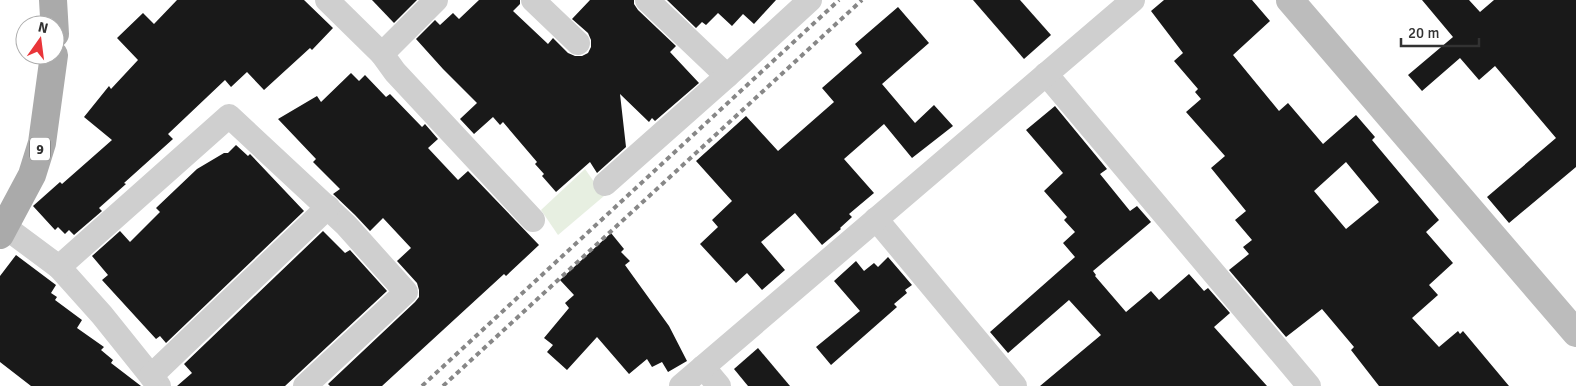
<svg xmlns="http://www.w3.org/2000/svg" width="1576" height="386" font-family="Signika,sans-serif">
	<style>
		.green { fill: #e7efe1 }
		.building { fill: #191919; fill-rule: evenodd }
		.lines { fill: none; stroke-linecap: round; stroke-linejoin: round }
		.street { stroke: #cfcfcf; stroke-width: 24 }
		.secondary { stroke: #bcbcbc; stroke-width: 28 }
		.primary { stroke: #aaa; stroke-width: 28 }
		.rail { stroke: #878787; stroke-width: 4; stroke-dasharray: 5 4; stroke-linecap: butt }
		.labels { text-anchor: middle; stroke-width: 5; stroke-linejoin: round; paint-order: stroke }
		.shield { fill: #fff; stroke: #707070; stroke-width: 1 }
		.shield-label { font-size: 14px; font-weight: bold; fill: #323232 }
	</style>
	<rect width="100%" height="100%" fill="#fff"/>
	<!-- green -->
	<path class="green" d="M585 169 604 196 558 235 541 210Z"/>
	<!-- building -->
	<g class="building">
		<path d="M177 0H304L333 28 312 50 310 48 264 90 247 72 231 87 225 80 168 134 173 139 124 183 126 184 99 208 102 211 74 235 69 230 65 234 58 227 55 230 33 206 60 182 62 184 112 140 84 117 109 86 111 89 138 60 117 38 143 13 154 24Z"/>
		<path d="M372 0H417L394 23Z"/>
		<path d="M479 0H520V4L513 11 548 44 553 38 568 53 575 56H582L588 53 591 47V40L588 33 572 19 590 0H634V4L638 10 676 46 670 52 699 83 655 121 652 118 649 122 620 94 626 147 597 173 590 162 556 192 542 176 544 174 535 164 537 162 503 122 500 125 493 117 474 134 460 119 477 103 443 69 416 39 435 20 440 25 453 13 459 19Z"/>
		<path d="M667 0H776L754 24 743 14 732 26 718 13 706 25 702 22 696 28Z"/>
		<path d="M973 0H1020L1051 35 1024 59Z"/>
		<path d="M1164 0H1252L1270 21 1233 55 1279 111 1288 103 1323 144 1356 115 1375 137 1372 140 1439 220 1426 232 1453 263 1429 285 1438 295 1412 318 1439 347 1458 331 1460 334 1463 331 1509 386H1379L1351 350 1354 347 1322 309 1286 337 1229 270 1249 254 1243 247 1252 240 1235 220 1246 211 1211 168 1225 156 1186 112 1201 99 1195 92 1198 89 1174 61 1183 53 1151 11ZM1346 162 1379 202 1346 229 1314 191Z"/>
		<path d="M1422 0H1469L1480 12 1494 0H1576V167L1509 223 1487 197 1556 138 1495 66 1479 80 1460 58 1422 91 1408 75 1453 37Z"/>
		<path d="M898 7 929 43 882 84 915 123 934 105 953 126 912 158 884 124 844 159 874 193 849 214 852 217 840 228 841 229 822 245 795 213 761 242 785 270 762 290 747 273 736 283 700 244 718 227 712 220 732 201 696 161 746 116 778 151 834 102 822 88 862 53 855 44Z"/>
		<path d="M351 73 359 81 365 75 386 97 390 94 422 127 425 124 438 139 428 148 458 180 468 171 539 245 506 276 504 274 382 386H330L328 384 415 302 419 297V290L417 283 397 261 411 248 383 218 370 231 355 215 333 194 340 189 313 162 316 159 278 119 317 96 321 102Z"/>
		<path d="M1055 106 1107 169 1100 174 1130 211 1137 206 1151 222 1093 271 1096 275 1095 276 1126 312 1151 291 1159 300 1189 274 1204 291 1208 288 1230 313 1214 327 1267 386H1040L1101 335 1069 300 1008 353 990 332 1075 257 1063 243 1075 232 1064 220 1067 217 1044 191 1063 173 1026 130Z"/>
		<path d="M236 145 248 156 250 154 304 211 166 343 160 336 156 339 102 280 108 275 92 256 120 231 130 242 160 212 156 208 197 169 224 153H228Z"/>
		<path d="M323 231 345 253 350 250 387 291 285 386H177L192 373 184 364Z"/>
		<path d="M611 233 624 249 621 252 630 261 625 265 669 326 687 361 668 372 662 362 652 367 647 359 629 374 597 337 567 370 547 352 553 345 544 338 569 308 565 303 574 295 560 280Z"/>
		<path d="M16 255 56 285 51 293 57 297 55 300 82 320 77 328 104 347 101 350 113 360 111 363 141 386H31L0 362V276Z"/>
		<path d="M888 257 912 285 905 290 907 293 894 304 897 307 831 365 816 347 860 311 834 281 856 261 864 271 874 263 878 267Z"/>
		<path d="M758 348 790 386H748L734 369Z"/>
	</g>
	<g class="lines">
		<!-- street -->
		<g class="street">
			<path d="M327 0 382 54"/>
			<path d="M436 0 382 54 395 72 533 220"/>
			<path d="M533 0 578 43"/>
			<path d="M647 0 727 76"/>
			<path d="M1046 74 1309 386"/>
			<path d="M605 184 727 76 810 0"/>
			<path d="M876 219 1015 386"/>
			<path d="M5 227 59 267 102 315 159 386"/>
			<path d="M59 267 229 116 346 225 406 292 305 386"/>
			<path d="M703 367 719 386"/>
			<path d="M151 376 328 207"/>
			<path d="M681 386 1133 0"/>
		</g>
		<!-- secondary -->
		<path class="secondary" d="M1290 0 1576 333"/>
		<!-- primary -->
		<g class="primary">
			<path d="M53 0 55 34"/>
			<path d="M0 235 32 175 42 143 54 55"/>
		</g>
		<!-- rail -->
		<g class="rail">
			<path d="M422 386 839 0"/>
			<path d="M443 386 862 0"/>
		</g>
	</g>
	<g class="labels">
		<!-- shield labels -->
		<rect class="shield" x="30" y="137.5" width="20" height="23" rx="4"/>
		<g class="shield-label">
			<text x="40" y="154">9</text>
		</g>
	</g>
	<!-- north arrow -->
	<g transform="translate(40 40) rotate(14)"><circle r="24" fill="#ffffff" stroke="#adadad"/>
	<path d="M0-4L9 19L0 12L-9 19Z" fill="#e93539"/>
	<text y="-8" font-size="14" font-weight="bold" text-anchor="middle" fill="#323232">N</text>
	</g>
	<!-- scale -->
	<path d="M1401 38v8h78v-8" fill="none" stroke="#323232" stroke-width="2.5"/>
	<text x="1408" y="38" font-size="15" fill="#323232" stroke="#ffffff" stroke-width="4" paint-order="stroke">20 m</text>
</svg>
